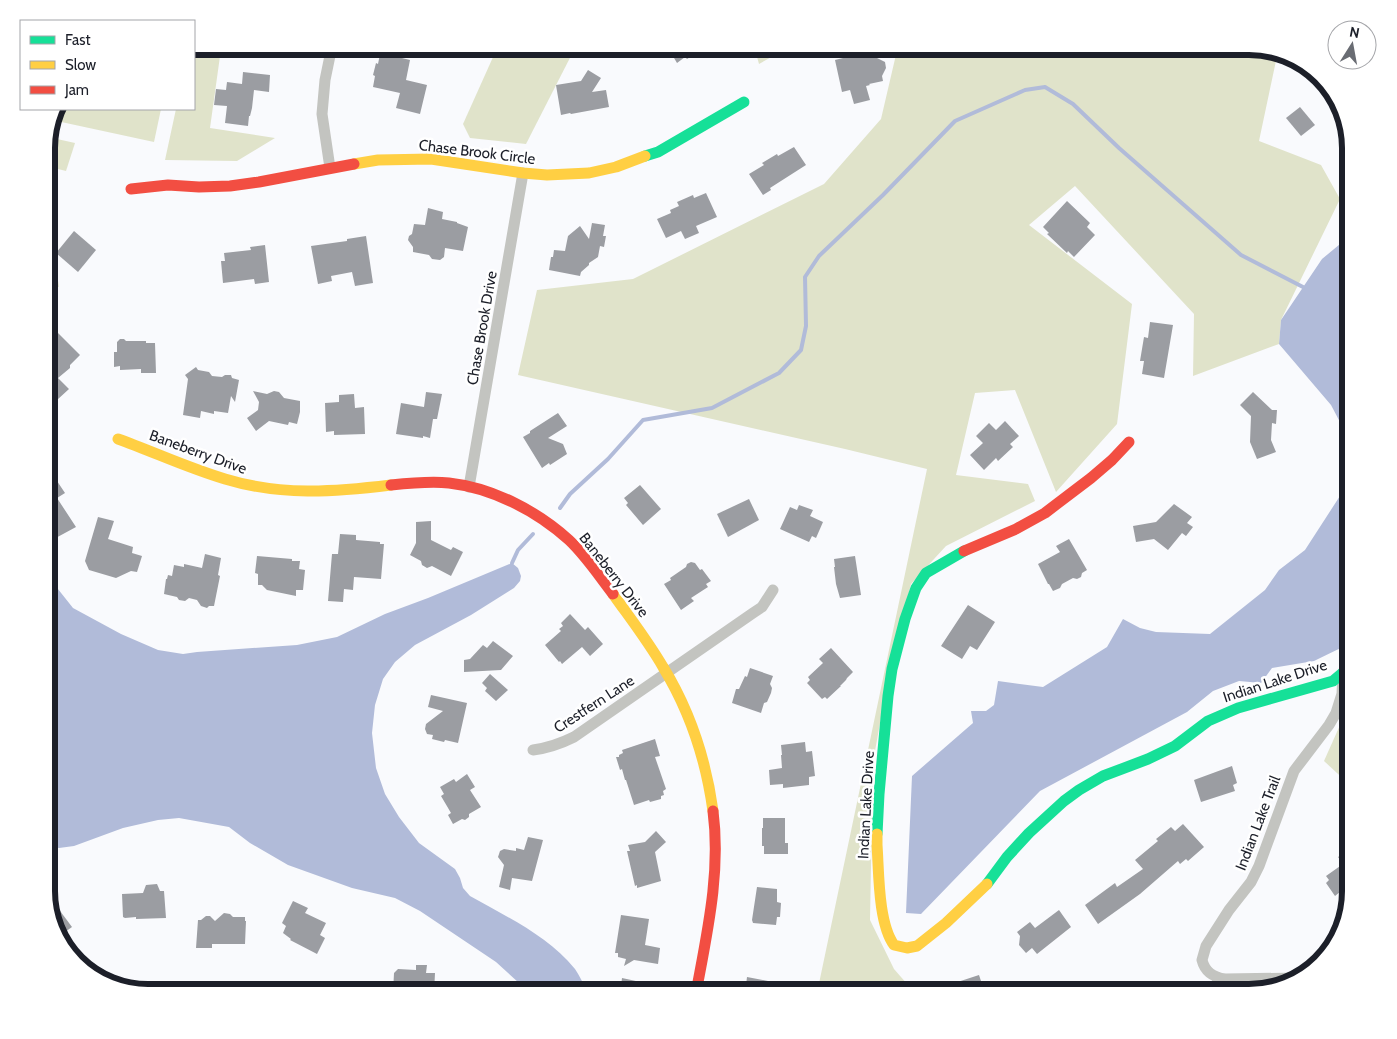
<svg xmlns="http://www.w3.org/2000/svg" width="1397" height="1039" font-family="Cabin,sans-serif">
	<style>
		.forest { fill: #e0e3ca }
		.water { fill: #b1bbd9 }
		.lines { fill: none; stroke-linecap: round; stroke-linejoin: round }
		.stream { stroke: #b1bbd9; stroke-width: 4 }
		.building { fill: #9b9da2 }
		.street { stroke: #c3c4c0; stroke-width: 11 }
		.fast { stroke: #16e098; stroke-width: 11 }
		.slow { stroke: #ffcf43; stroke-width: 11 }
		.jam { stroke: #f24e42; stroke-width: 11 }
		.labels { text-anchor: middle; stroke-width: 5; stroke-linejoin: round; paint-order: stroke }
		.street-label { font-size: 15px; fill: #1c1f29; stroke: #fff }
		.rim { fill: none; stroke: #1c1f29; stroke-width: 6 }
	</style>
	<rect width="100%" height="100%" fill="#f9fafd"/>
	<!-- forest -->
	<g class="forest">
		<path d="M194 46H230L221 49 210 128 275 138 237 161 165 160 176 109H194Z"/>
		<path d="M498 46H576L526 144 470 138 463 124Z"/>
		<path d="M754 46H791L759 64Z"/>
		<path d="M898 46H1249L1277 56 1259 141 1321 165 1340 199 1281 320 1279 344 1193 376 1194 314 1075 186 1029 225 1132 304 1117 424 1056 492 1015 390 975 393 956 475 1028 484 1035 501 946 546 911 584 888 679 873 762 870 920 894 969 915 993H817L927 469 845 449 518 375 537 290 633 279 824 184 881 119Z"/>
		<path d="M55 109H161L154 142 52 120Z"/>
		<path d="M48 137 75 143 66 171 46 166V141Z"/>
		<path d="M46 255 55 262 59 287 46 284Z"/>
		<path d="M1345 714 1351 718V786L1324 761Z"/>
	</g>
	<!-- water -->
	<g class="water">
		<path d="M1351 235V443L1331 405 1279 344 1281 320 1322 259Z"/>
		<path d="M1351 477V643L1314 661 1272 668 1261 683 1239 681 1213 691 1187 712 1040 791 921 914 906 913 912 776 973 723 971 711H986L994 705 998 681 1043 687 1107 647 1123 619 1140 628 1156 632 1210 634 1265 590 1279 570 1305 550 1349 482Z"/>
		<path d="M512 563 518 568 521 576 520 581 514 588 471 615 415 645 395 662 383 679 375 705 372 733 376 768 385 794 399 817 419 843 455 869 460 878 463 888 470 896C507 917 547 935 575 969 579 975 583 983 586 989V993H530L496 962 420 911 395 898 352 888 288 865 250 843 229 827 179 818 158 820 123 828 74 846 59 848 46 845V574L73 608 121 634 158 650 183 654 197 652 297 645 337 637 385 614 428 598Z"/>
	</g>
	<g class="lines">
		<!-- stream -->
		<g class="stream">
			<path d="M560 508 570 494 608 459 643 420 712 408 779 373 801 350 806 326 805 277 819 256 883 195 955 121 1025 90 1045 87 1073 104 1119 148 1241 255 1303 287"/>
			<path d="M512 563 518 550 533 534"/>
		</g>
	</g>
	<!-- building -->
	<g class="building">
		<path d="M388 46H405L402 58 410 60 406 80 427 85 420 114 396 108 400 93 373 87 375 76 373 75 376 63 378 64 380 54 386 56Z"/>
		<path d="M667 46H708L687 59 685 57 677 63Z"/>
		<path d="M840 46H886L877 58 885 62 886 68 882 76 883 81 869 84 870 85 866 86 870 100 854 104 850 90 842 92 835 60 843 58Z"/>
		<path d="M588 70 601 78 592 92 606 90 609 107 571 114 570 113 561 115 556 85 581 81Z"/>
		<path d="M243 72 270 75 269 92 254 90 252 108 250 116H249L248 126 225 123 227 106 214 105 216 89 226 90 227 82 242 84Z"/>
		<path d="M1300 107 1315 125 1301 136 1286 118Z"/>
		<path d="M794 147 806 165 770 188 771 190 763 195 749 174 764 165 762 163 777 154 778 156Z"/>
		<path d="M706 193 717 217 696 226 699 233 685 239 681 231 666 238 657 219 671 213 670 210 679 206 677 202 693 195 694 198Z"/>
		<path d="M1067 201 1090 223 1087 227 1095 235 1074 257 1068 251 1067 253 1047 234 1049 233 1043 227Z"/>
		<path d="M428 208 443 212 442 219 457 222V223L468 227 463 251 445 248 444 257 440 260 432 259 429 255 413 252V247L408 240 409 236 412 234 414 224 425 225Z"/>
		<path d="M592 223 605 225 603 236H606L604 247 600 246 598 257 589 263V265L581 272 580 276 549 270 551 257H553L554 250 565 251 568 236 580 226 589 239Z"/>
		<path d="M74 231 96 250 78 272 56 253Z"/>
		<path d="M366 236 373 283 355 286 352 272 331 276 332 281 318 284 311 246 347 241V239Z"/>
		<path d="M265 245 269 282 255 284 254 279 223 283 221 261H225L224 253 251 250 250 247Z"/>
		<path d="M1150 322 1173 325 1164 378 1142 374 1144 361H1140L1144 337 1148 338Z"/>
		<path d="M58 333 80 355 70 365V368L58 378 69 389 57 400 46 389V343Z"/>
		<path d="M120 339H124L126 341H146V343H155L156 373H141V369L120 370V366L114 367V352H117V342Z"/>
		<path d="M196 367 198 370 209 372 212 376 222 377 225 375H231L232 378 239 380 235 402 231 396 228 413 214 411V414L201 411 200 418 183 415 188 379 185 375Z"/>
		<path d="M253 391 267 394 274 391 279 392 284 398 300 401V412L297 424 289 422 288 425 269 421 256 431 247 418 258 410 259 402Z"/>
		<path d="M426 392 442 394 437 419H433L430 438 423 436V438L396 434 401 403 424 407Z"/>
		<path d="M1253 392 1272 410H1277L1276 424 1272 423 1271 440 1276 452 1257 459 1250 442 1251 416 1240 405Z"/>
		<path d="M354 394 355 408 364 407 365 434 334 435V431L326 432 325 403 339 402V395Z"/>
		<path d="M558 413 567 426 548 438 563 444 567 454 550 465 549 463 542 468 523 437 530 433V431Z"/>
		<path d="M1005 421 1019 436 1010 444 1013 447 998 461 996 458 984 470 970 455 983 443 976 436 989 423 996 430Z"/>
		<path d="M55 478 65 493 57 498 76 527 52 540 46 532V481L47 483Z"/>
		<path d="M640 485 661 509 643 525 626 505 628 503 624 498Z"/>
		<path d="M749 499 759 520 728 537 717 514Z"/>
		<path d="M1174 504 1192 517 1187 523 1193 527 1186 536 1182 533 1168 550 1154 539 1136 542 1133 526 1156 522Z"/>
		<path d="M799 505 813 510 810 516 823 522 816 538 812 536 809 542 780 529 790 507 797 510Z"/>
		<path d="M98 517 114 521 108 539 133 547 132 553 142 556 137 572 131 571 116 578 89 570 85 561Z"/>
		<path d="M431 521V540L451 550 453 547 463 552 451 576 432 566 427 568 422 565 421 561 410 555 416 543V522Z"/>
		<path d="M340 534 356 535V540L380 542V544H384L381 579 354 577 353 590 344 589 343 602 328 601 332 554H338Z"/>
		<path d="M1069 539 1087 570 1082 573 1081 577 1077 579 1073 578 1062 584 1060 588 1053 591 1049 584H1048L1038 564 1060 552 1056 546Z"/>
		<path d="M205 554 221 558 218 575 220 576 214 606H209L207 608 201 606 197 600 189 598 185 601 179 600 177 597 164 594 166 579H167L168 575 172 576 174 565 184 567V564L202 568Z"/>
		<path d="M257 556 292 559V561H300L299 569 305 570 303 590H296V596L267 590 262 585H258V574L255 573Z"/>
		<path d="M855 556 861 595 840 598 836 584 834 567H835L834 559Z"/>
		<path d="M691 562 695 563 700 570 702 569 711 581 706 584 708 587 691 598 694 601 681 610 664 584 671 580 670 578 686 567 687 564Z"/>
		<path d="M968 605 995 622 977 650 970 646 962 659 941 646Z"/>
		<path d="M570 614 585 630 588 627 603 644 590 656 582 647 562 664 560 661 559 662 545 645 561 631 559 629 563 626 561 623Z"/>
		<path d="M493 641 513 656 501 670 464 672V660L470 659 483 645 487 648Z"/>
		<path d="M831 648 853 672 847 678 846 680 840 686H841L827 699 825 697 822 699 807 683 810 680 808 677 823 663 819 659Z"/>
		<path d="M750 668 773 676 770 684 772 688 771 693 767 702 764 703 761 713 732 703 736 689H739L745 676 747 677Z"/>
		<path d="M490 674 508 690 496 701 485 691 487 688 482 683Z"/>
		<path d="M431 695 467 703 458 743 445 740 444 742 432 739 433 735 427 734 425 729 426 724 443 711 428 707Z"/>
		<path d="M655 739 660 756 655 757 666 789 663 791 664 795 661 796V799L650 802 649 800 634 805 626 780H625L622 769 620 770 616 757H619V755L623 753 622 750Z"/>
		<path d="M805 742 806 752 812 751 815 776 809 777V785L783 788V784L770 785 769 770 782 768 781 755H782L781 745Z"/>
		<path d="M1232 766 1237 783 1233 785 1235 791 1201 802 1194 780Z"/>
		<path d="M467 774 475 787 470 790 481 807 469 814V817L465 820 462 819 453 824 448 815 451 813 441 796 444 794 440 787 454 779 456 782Z"/>
		<path d="M763 818H785V843H788V854H764V846H762V828H763Z"/>
		<path d="M1183 824 1204 847 1188 861 1186 859 1180 864 1178 861 1140 894 1098 924 1085 905 1115 883 1117 887 1143 869 1135 860 1158 841 1156 839 1171 827 1175 831Z"/>
		<path d="M656 831 666 842 655 852 661 881 637 888V885L635 886 627 851H630L628 845 645 842Z"/>
		<path d="M528 837 543 840 532 881 512 878 510 890 499 887 504 865 498 857 500 851 504 849 516 851V848L524 850Z"/>
		<path d="M1351 848V883L1335 896 1326 883 1329 880 1326 876 1343 864 1338 857Z"/>
		<path d="M157 884 160 891H164L166 918 136 919V917L125 918 123 917 122 894 143 893 146 885Z"/>
		<path d="M757 887 777 889V902L781 903 780 917H777L776 925 753 923 752 920Z"/>
		<path d="M46 892 72 927 58 937 46 897Z"/>
		<path d="M293 901 308 908 305 913 326 923 320 935 325 938 317 954 290 940 291 939 283 933 286 926 282 923Z"/>
		<path d="M1059 910 1071 927 1037 954 1032 948 1026 953 1019 945 1020 936 1017 932 1030 922 1035 928Z"/>
		<path d="M224 913 230 914 233 917H245V921H246L245 944H212V948H196L198 920H201L206 916H210L215 921Z"/>
		<path d="M621 915 649 919 645 945 660 948 658 964 634 960 624 966 626 959 618 957V953H615Z"/>
		<path d="M416 965H427L426 973H435L434 993H393L394 973 398 969 416 970Z"/>
		<path d="M979 975 985 993H933V990Z"/>
		<path d="M747 977 768 981 766 993H745Z"/>
		<path d="M622 978 645 983 643 993H620Z"/>
	</g>
	<g class="lines">
		<!-- street -->
		<g class="street">
			<path d="M330 168 322 114 325 80 332 46"/>
			<path d="M469 487 523 173"/>
			<path d="M533 750C548 748 560 744 574 737L753 613 762 607 773 590"/>
			<path d="M1300 978 1225 979C1213 977 1205 972 1202 960L1206 946 1229 910 1251 882 1259 866 1294 771 1329 725 1336 713 1342 694 1343 672"/>
			<path d="M1216 993 1218 978"/>
		</g>
		<!-- fast -->
		<g class="fast">
			<path d="M645 156 658 152 744 102"/>
			<path d="M877 834 879 794 888 696 892 669 905 619 916 588 926 573 964 551"/>
			<path d="M987 884 1007 857 1029 833 1064 801 1079 790 1103 776 1148 759 1175 746 1208 721 1238 708 1333 681 1351 666"/>
		</g>
		<!-- slow -->
		<g class="slow">
			<path d="M354 164 378 160 431 159 523 173 547 175 589 173 616 167 645 156"/>
			<path d="M118 439C154 452 188 468 225 479 281 496 334 492 391 485"/>
			<path d="M613 594C630 618 648 641 663 667 690 711 706 760 713 811"/>
			<path d="M877 834V845C879 872 878 923 894 945L907 948 917 946 946 923 987 884"/>
		</g>
		<!-- jam -->
		<g class="jam">
			<path d="M131 189 168 185 199 187 230 186 259 182 354 164"/>
			<path d="M391 485C410 483 430 481 449 483 493 488 537 511 569 540 586 556 599 576 613 594"/>
			<path d="M964 551 1016 529 1045 513 1091 478 1112 460 1129 442"/>
			<path d="M696 993C707 933 721 872 713 811"/>
		</g>
	</g>
	<g class="labels">
		<!-- street labels -->
		<g class="street-label">
			<text transform="translate(477 152) rotate(7)" y="5">Chase Brook Circle</text>
			<text transform="translate(482 328) rotate(-80)" y="5">Chase Brook Drive</text>
			<text transform="translate(198 452) rotate(20)" y="5">Baneberry Drive</text>
			<text transform="translate(614 575) rotate(52)" y="5">Baneberry Drive</text>
			<text transform="translate(1275 681) rotate(-18)" y="5">Indian Lake Drive</text>
			<text transform="translate(594 704) rotate(-33)" y="5">Crestfern Lane</text>
			<text transform="translate(866 805) rotate(-87)" y="5">Indian Lake Drive</text>
			<text transform="translate(1258 823) rotate(-69)" y="5">Indian Lake Trail</text>
		</g>
	</g>
	<!-- crop -->
	<path d="M0 0H1397V1039H0ZM148 55H1249A93 93 0 0 1 1342 148V891A93 93 0 0 1 1249 984H148A93 93 0 0 1 55 891V148A93 93 0 0 1 148 55Z" fill="#fff" fill-rule="evenodd"/>
	<path class="rim" d="M148 55H1249A93 93 0 0 1 1342 148V891A93 93 0 0 1 1249 984H148A93 93 0 0 1 55 891V148A93 93 0 0 1 148 55Z"/>
	<!-- legend -->
	<rect x="20" y="20" width="175" height="90" fill="#ffffff" stroke="#a4a5a9"/>
	<rect x="30" y="36" width="25" height="8" fill="#16e098" stroke="#a4a5a9"/>
	<text x="65" y="45" font-size="15" fill="#1c1f29">Fast</text>
	<rect x="30" y="61" width="25" height="8" fill="#ffcf43" stroke="#a4a5a9"/>
	<text x="65" y="70" font-size="15" fill="#1c1f29">Slow</text>
	<rect x="30" y="86" width="25" height="8" fill="#f24e42" stroke="#a4a5a9"/>
	<text x="65" y="95" font-size="15" fill="#1c1f29">Jam</text>
	<!-- north arrow -->
	<g transform="translate(1352 45) rotate(11)"><circle r="24" fill="#ffffff" stroke="#a4a5a9"/>
	<path d="M0-4L9 19L0 12L-9 19Z" fill="#696c73"/>
	<text y="-8" font-size="14" font-weight="bold" text-anchor="middle" fill="#1c1f29">N</text>
	</g>
</svg>
